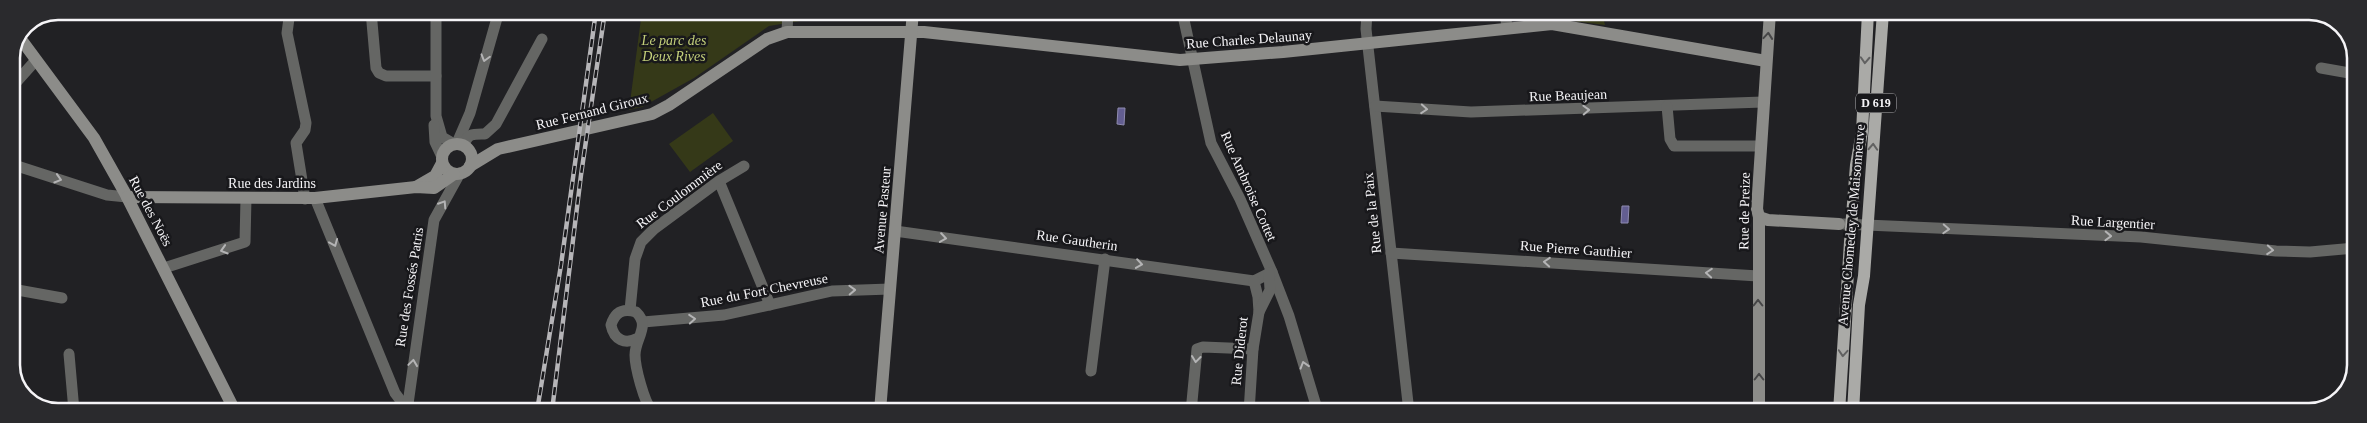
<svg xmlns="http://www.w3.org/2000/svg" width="2367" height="423" font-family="Georgia,serif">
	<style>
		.green { fill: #353918 }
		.water { fill: #635e91; stroke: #8f8bb0 }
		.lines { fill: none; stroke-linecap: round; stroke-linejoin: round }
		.street { stroke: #656664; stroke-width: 11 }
		.secondary { stroke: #8c8c89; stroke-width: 12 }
		.primary { stroke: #aaaaa7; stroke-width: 12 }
		.rail-casing { stroke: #b6b5b8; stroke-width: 4.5 }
		.rail { stroke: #18181b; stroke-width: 2.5; stroke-dasharray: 8; stroke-linecap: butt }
		.oneway { stroke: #464647 }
		.oneway2 { stroke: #b4b4b5 }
		.oneway3 { stroke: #616161 }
		.labels { text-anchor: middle; stroke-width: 5; stroke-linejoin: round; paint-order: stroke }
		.shield { fill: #18181b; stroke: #b3b2b5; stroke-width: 1 }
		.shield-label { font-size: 12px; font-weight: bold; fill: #f5f4f7 }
		.street-label { font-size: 14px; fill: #f5f4f7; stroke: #18181b }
		.park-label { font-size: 14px; font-style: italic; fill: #c3cf7a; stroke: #18181b }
		.rim { fill: none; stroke: #f5f4f7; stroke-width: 2.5 }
	</style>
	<rect width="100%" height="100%" fill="#212124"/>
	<!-- green -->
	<g class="green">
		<path d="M642 11H801L800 21 769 26 694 78 642 107 629 110Z"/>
		<path d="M1559 12H1578L1580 19 1604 21 1605 25 1566 20 1561 17Z"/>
		<path d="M713 113 733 141 690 172 669 144Z"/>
	</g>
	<!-- water -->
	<g class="water">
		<path d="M1118 108H1125L1124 125 1117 124Z"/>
		<path d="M1622 206H1629L1628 223H1621Z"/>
	</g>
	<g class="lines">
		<!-- street -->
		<g class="street">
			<path d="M290 11 287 33 306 123 305 130 296 143 305 199"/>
			<path d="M371 11 376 68 379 73 386 76H436"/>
			<path d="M436 11V116L442 137 454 144"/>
			<path d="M1182 11 1211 143 1240 199 1272 272 1289 316 1318 412"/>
			<path d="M1367 12 1366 29 1409 412"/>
			<path d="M1505 12 1507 28"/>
			<path d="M1552 24V12"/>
			<path d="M787 32 788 11"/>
			<path d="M2321 68 2355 74"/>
			<path d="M11 88 36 60"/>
			<path d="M1375 106 1471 112 1763 102"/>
			<path d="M1667 106 1670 139 1674 146H1760"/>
			<path d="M434 125 435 142 442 157"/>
			<path d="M457 143 470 113 499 11"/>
			<path d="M464 145C468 133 473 134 485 134L496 124 542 39"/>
			<path d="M11 164 107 195 127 197"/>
			<path d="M719 181 770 305"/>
			<path d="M315 198 395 393 401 401 408 402"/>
			<path d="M1843 224 2141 237 2276 251 2310 252 2355 248"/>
			<path d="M895 231 1254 281 1272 272"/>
			<path d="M1391 253 1758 276"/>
			<path d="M164 268 245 242 246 198"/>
			<path d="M1254 281 1258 297 1259 312"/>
			<path d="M12 289 62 298"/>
			<path d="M630 310 635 259 641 242 654 229 719 181 744 166"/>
			<path d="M643 322 724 315 832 291 890 289"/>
			<path d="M638 338C625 345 614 340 611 325 615 312 623 308 636 312 651 326 635 338 635 355 635 367 644 402 652 411"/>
			<path d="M69 354 74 411"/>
			<path d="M1091 371 1105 259"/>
			<path d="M407 411 434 220 460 173"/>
			<path d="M1191 412 1197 349 1203 347 1253 349"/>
			<path d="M1249 412 1253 349 1259 312 1270 290 1269 273"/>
		</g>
		<!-- secondary -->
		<g class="secondary">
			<path d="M20 38 94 138 125 193 235 411"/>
			<circle cx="457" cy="159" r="15"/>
			<path d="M470 166 498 149 652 114 669 105 767 39 787 32H924L1180 60 1283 52 1552 24 1766 61"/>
			<path d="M416 187 435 176 442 163"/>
			<path d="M127 197 315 198 416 187 434 188 454 174"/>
			<path d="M1759 217 1768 220 1839 224"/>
			<path d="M880 411 913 11"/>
			<path d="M1759 412V217L1757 209 1770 12"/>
		</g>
		<!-- primary -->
		<g class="primary">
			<path d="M1839 412 1850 242 1856 165 1862 132 1868 12"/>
			<path d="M1853 412 1859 305 1864 276 1883 12"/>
		</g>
		<!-- rail casing -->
		<g class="rail-casing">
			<g id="rail">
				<path d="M537 411 561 265 596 11"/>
				<path d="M552 411 581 175 605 11"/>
			</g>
		</g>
		<!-- rail -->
		<use href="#rail" class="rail"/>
	</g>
	<!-- one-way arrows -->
	<defs><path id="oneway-chevron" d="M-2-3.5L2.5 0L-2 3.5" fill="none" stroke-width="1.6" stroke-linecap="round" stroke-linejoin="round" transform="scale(1.25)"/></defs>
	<g class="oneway">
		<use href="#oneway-chevron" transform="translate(1768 36) rotate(-85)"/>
		<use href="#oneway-chevron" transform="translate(1758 303) rotate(-90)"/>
		<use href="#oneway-chevron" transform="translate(1759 377) rotate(-90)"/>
	</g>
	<g class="oneway2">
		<use href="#oneway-chevron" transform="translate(485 58) rotate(106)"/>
		<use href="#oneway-chevron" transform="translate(1424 109) rotate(4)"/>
		<use href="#oneway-chevron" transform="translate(1586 110) rotate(-2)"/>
		<use href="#oneway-chevron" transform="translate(58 179) rotate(17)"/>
		<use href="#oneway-chevron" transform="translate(443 204) rotate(-57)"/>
		<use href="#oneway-chevron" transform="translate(1946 229) rotate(3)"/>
		<use href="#oneway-chevron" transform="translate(2108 236) rotate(2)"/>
		<use href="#oneway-chevron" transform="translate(943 238) rotate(8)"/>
		<use href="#oneway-chevron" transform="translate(334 243) rotate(68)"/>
		<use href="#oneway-chevron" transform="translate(224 250) rotate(163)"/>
		<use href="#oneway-chevron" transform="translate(2270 250) rotate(4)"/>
		<use href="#oneway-chevron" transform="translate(1547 262) rotate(-176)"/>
		<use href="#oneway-chevron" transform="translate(1139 264) rotate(8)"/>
		<use href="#oneway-chevron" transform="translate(1709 273) rotate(-176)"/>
		<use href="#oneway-chevron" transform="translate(852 290) rotate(-2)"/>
		<use href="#oneway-chevron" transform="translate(692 319) rotate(-4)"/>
		<use href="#oneway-chevron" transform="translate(1196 359) rotate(97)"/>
		<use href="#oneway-chevron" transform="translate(413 363) rotate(-82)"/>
		<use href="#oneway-chevron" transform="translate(1304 365) rotate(-107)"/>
	</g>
	<g class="oneway3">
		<use href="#oneway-chevron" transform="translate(1865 60) rotate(93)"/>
		<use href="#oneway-chevron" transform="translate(1873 147) rotate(-87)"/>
		<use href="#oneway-chevron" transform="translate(1843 353) rotate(94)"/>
	</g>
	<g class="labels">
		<!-- shield labels -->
		<rect class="shield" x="1856" y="93.5" width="40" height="19" rx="4"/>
		<g class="shield-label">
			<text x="1876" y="107">D 619</text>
		</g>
		<!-- street labels -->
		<g class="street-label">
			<text transform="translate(1249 39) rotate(-4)" y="5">Rue Charles Delaunay</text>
			<text transform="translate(1568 95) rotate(-2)" y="5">Rue Beaujean</text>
			<text transform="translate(592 111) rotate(-14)" y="5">Rue Fernand Giroux</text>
			<text x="272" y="188">Rue des Jardins</text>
			<text transform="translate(1249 186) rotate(66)" y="5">Rue Ambroise Cottet</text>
			<text transform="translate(679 194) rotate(-37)" y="5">Rue Coulommière</text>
			<text transform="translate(882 210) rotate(-85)" y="5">Avenue Pasteur</text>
			<text transform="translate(151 211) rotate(62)" y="5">Rue des Noës</text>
			<text transform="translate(1744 211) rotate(-89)" y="5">Rue de Preize</text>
			<text transform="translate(1372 213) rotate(-96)" y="5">Rue de la Paix</text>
			<text transform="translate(2113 222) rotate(3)" y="5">Rue Largentier</text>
			<text transform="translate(1851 225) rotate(-85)" y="5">Avenue Chomedey de Maisonneuve</text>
			<text transform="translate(1077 240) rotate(8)" y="5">Rue Gautherin</text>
			<text transform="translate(1576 249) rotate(4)" y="5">Rue Pierre Gauthier</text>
			<text transform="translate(409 287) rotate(-81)" y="5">Rue des Fossés Patris</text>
			<text transform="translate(764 290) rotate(-11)" y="5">Rue du Fort Chevreuse</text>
			<text transform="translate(1239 351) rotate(-84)" y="5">Rue Diderot</text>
		</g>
		<!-- park labels -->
		<g class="park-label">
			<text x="674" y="45">Le parc des<tspan x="674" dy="16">Deux Rives</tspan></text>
		</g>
	</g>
	<!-- crop -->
	<path d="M0 0H2367V423H0ZM58 20H2309A38 38 0 0 1 2347 58V365A38 38 0 0 1 2309 403H58A38 38 0 0 1 20 365V58A38 38 0 0 1 58 20Z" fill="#2a2a2d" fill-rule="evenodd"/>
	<path class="rim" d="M58 20H2309A38 38 0 0 1 2347 58V365A38 38 0 0 1 2309 403H58A38 38 0 0 1 20 365V58A38 38 0 0 1 58 20Z"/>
</svg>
